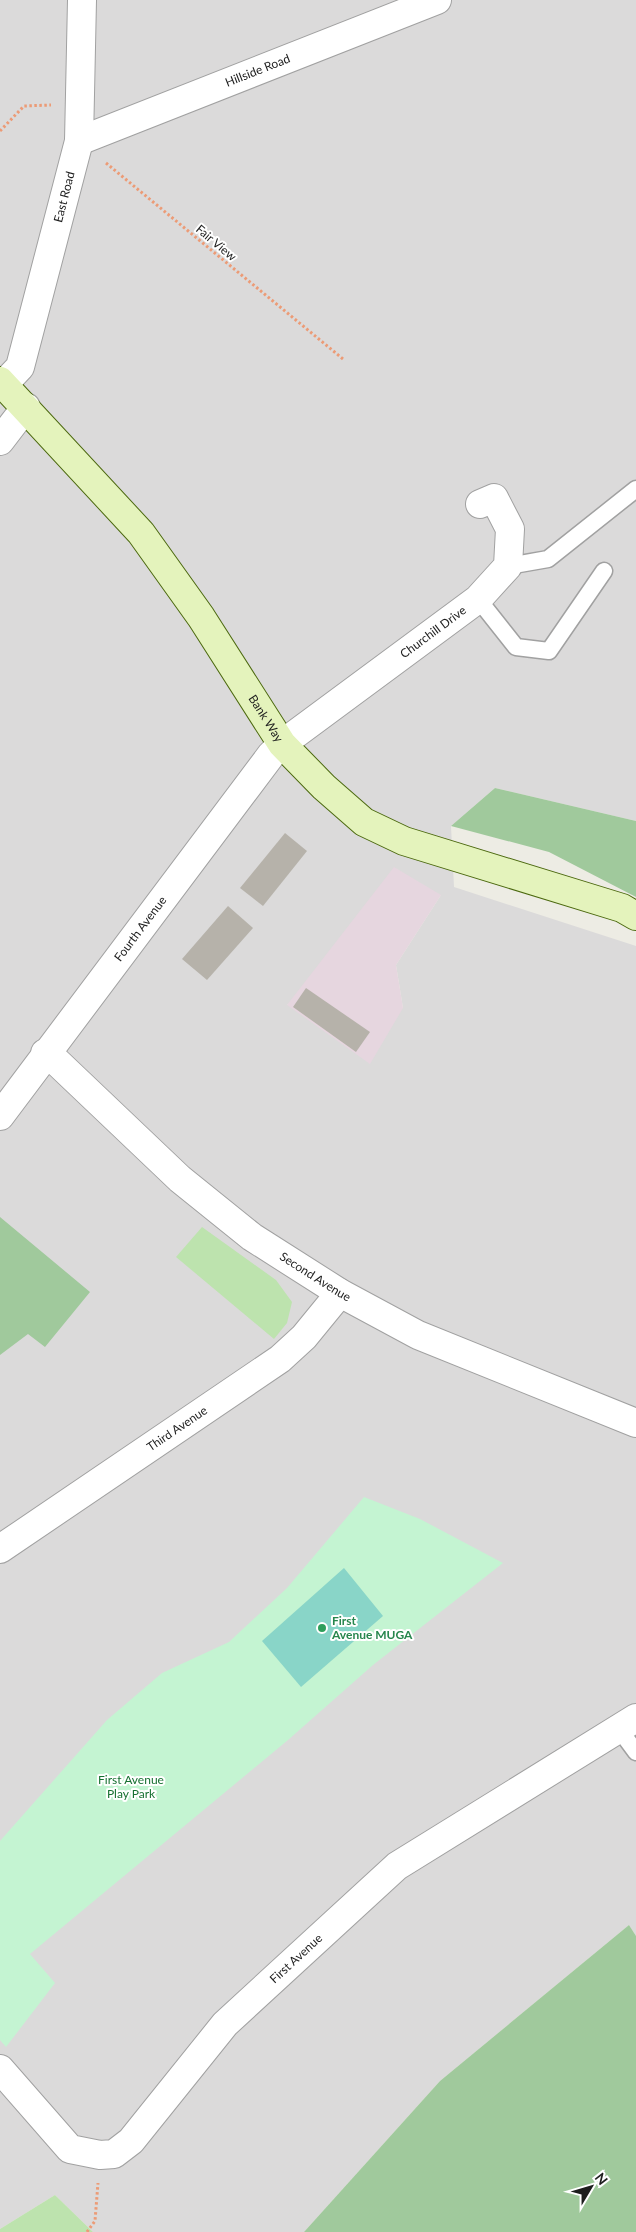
<svg xmlns="http://www.w3.org/2000/svg" width="636" height="2232" font-family="Lato,sans-serif">
	<style>
		.residential { fill: #dbdada; fill-rule: evenodd }
		.industrial { fill: #e6d6df }
		.grass { fill: #bde3ae }
		.forest { fill: #a0c99c }
		.park { fill: #c4f4d2 }
		.pitch { fill: #89d5c8 }
		.building { fill: #b6b2aa }
		.lines { fill: none; stroke-linecap: round; stroke-linejoin: round }
		.lane-casing { stroke: #a1a1a1; stroke-width: 19 }
		.street-casing { stroke: #a1a1a1; stroke-width: 30 }
		.secondary-casing { stroke: #4c690f; stroke-width: 30 }
		.path { stroke: #ec9b76; stroke-width: 3; stroke-dasharray: 2.5 2.5; stroke-linecap: butt }
		.lane { stroke: #fff; stroke-width: 16 }
		.street { stroke: #fff; stroke-width: 28 }
		.secondary { stroke: #e4f3bc; stroke-width: 28 }
		.leisure-dot { fill: #2e9e5b; stroke: #fff; stroke-width: 2 }
		.labels { text-anchor: middle; stroke-width: 4; stroke-linejoin: round; paint-order: stroke }
		.street-label { font-size: 12px; fill: #1d1d1d; stroke: #fff }
		.leisure-label { font-size: 12px; font-weight: bold; fill: #27864d; stroke: #fff; text-anchor: start }
		.park-label { font-size: 12px; fill: #167031; stroke: #fff }
	</style>
	<rect width="100%" height="100%" fill="#edece4"/>
	<!-- residential -->
	<path class="residential" d="M0 0H636V821L495 788 451 826 454 887 636 946V1936L629 1925 440 2081 304 2232H93L55 2195 0 2229ZM441 895 396 965 403 1008 287 1005Z"/>
	<!-- industrial -->
	<path class="industrial" d="M394 867 441 895 396 965 403 1008 370 1064 287 1005Z"/>
	<!-- grass -->
	<g class="grass">
		<path d="M202 1227 276 1280 292 1302 287 1323 274 1339 176 1257Z"/>
		<path d="M55 2195 93 2232H0V2229Z"/>
	</g>
	<!-- forest -->
	<g class="forest">
		<path d="M495 788 636 821V897L549 852 451 826Z"/>
		<path d="M0 1217 90 1292 45 1347 28 1334 0 1355Z"/>
		<path d="M629 1925 636 1936V2232H304L440 2081Z"/>
	</g>
	<!-- park -->
	<path class="park" d="M364 1497 420 1519 503 1563 373 1665 288 1740 30 1954 55 1983 6 2047 0 2040V1841L107 1720 162 1673 229 1642 287 1588Z"/>
	<!-- pitch -->
	<path class="pitch" d="M344 1568 383 1616 301 1687 262 1641Z"/>
	<!-- building -->
	<g class="building">
		<path d="M285 833 307 851 263 906 240 888Z"/>
		<path d="M228 906 253 928 207 980 182 959Z"/>
		<path d="M306 988 370 1032 356 1052 293 1007Z"/>
	</g>
	<g class="lines">
		<!-- lane casing -->
		<g class="lane-casing">
			<g id="lane">
				<path d="M508 566 548 559 636 489"/>
				<path d="M478 599 516 647 549 651 604 571"/>
				<path d="M619 1729 636 1752"/>
			</g>
		</g>
		<!-- street casing -->
		<g class="street-casing">
			<g id="street">
				<path id="s1" d="M79 141 437 0"/>
				<path id="s2" d="M4 384 20 367 79 141 82 0"/>
				<path d="M0 441 26 407"/>
				<path id="s3" d="M45 1053 57 1062 180 1179 252 1237 340 1293 418 1335 636 1423"/>
				<path id="s4" d="M0 1116 271 755 282 744 478 599 508 566 510 529 494 498 480 504"/>
				<path id="s5" d="M0 1549 280 1359 304 1337 340 1293"/>
				<path id="s6" d="M0 2069 70 2149 100 2155 114 2154 131 2141 225 2024 397 1866 636 1718"/>
			</g>
		</g>
		<!-- secondary casing -->
		<g class="secondary-casing">
			<g id="secondary">
				<path id="s7" d="M0 381 141 533 201 617 282 744 324 787 364 822 404 841 622 908 636 916"/>
			</g>
		</g>
		<!-- path -->
		<g class="path">
			<path d="M0 131 24 106 51 105"/>
			<path d="M106 163 343 359"/>
			<path d="M87 2232 95 2221 98 2183"/>
		</g>
		<!-- lane -->
		<use href="#lane" class="lane"/>
		<!-- street -->
		<use href="#street" class="street"/>
		<!-- secondary -->
		<use href="#secondary" class="secondary"/>
	</g>
	<!-- markers -->
	<circle class="leisure-dot" cx="322" cy="1628" r="5"/>
	<g class="labels">
		<!-- street labels -->
		<g class="street-label">
			<text dy="4" stroke="none"><textPath href="#s1" startOffset="192">Hillside Road</textPath></text>
			<text dy="4" stroke="none"><textPath href="#s2" startOffset="199">East Road</textPath></text>
			<text transform="translate(216 243) rotate(40)" y="4">Fair View</text>
			<text dy="4" stroke="none"><textPath href="#s4" startOffset="655">Churchill Drive</textPath></text>
			<text dy="4" stroke="none"><textPath href="#s7" startOffset="431">Bank Way</textPath></text>
			<text dy="4" stroke="none"><textPath href="#s4" startOffset="234">Fourth Avenue</textPath></text>
			<text dy="4" stroke="none"><textPath href="#s3" startOffset="352">Second Avenue</textPath></text>
			<text dy="4" stroke="none"><textPath href="#s5" startOffset="214">Third Avenue</textPath></text>
			<text dy="4" stroke="none"><textPath href="#s6" startOffset="419">First Avenue</textPath></text>
		</g>
		<!-- leisure labels -->
		<g class="leisure-label">
			<text x="332" y="1625">First<tspan x="332" dy="14">Avenue MUGA</tspan></text>
		</g>
		<!-- park labels -->
		<g class="park-label">
			<text x="131" y="1784">First Avenue<tspan x="131" dy="14">Play Park</tspan></text>
		</g>
	</g>
	<!-- north arrow -->
	<g transform="translate(591 2187) rotate(52)" stroke="#ffffff" stroke-width="4" paint-order="stroke">
	<path d="M0-4L9 19L0 12L-9 19Z" fill="#1d1d1d"/>
	<text y="-8" font-size="14" font-weight="bold" text-anchor="middle" fill="#1d1d1d">N</text>
	</g>
</svg>
